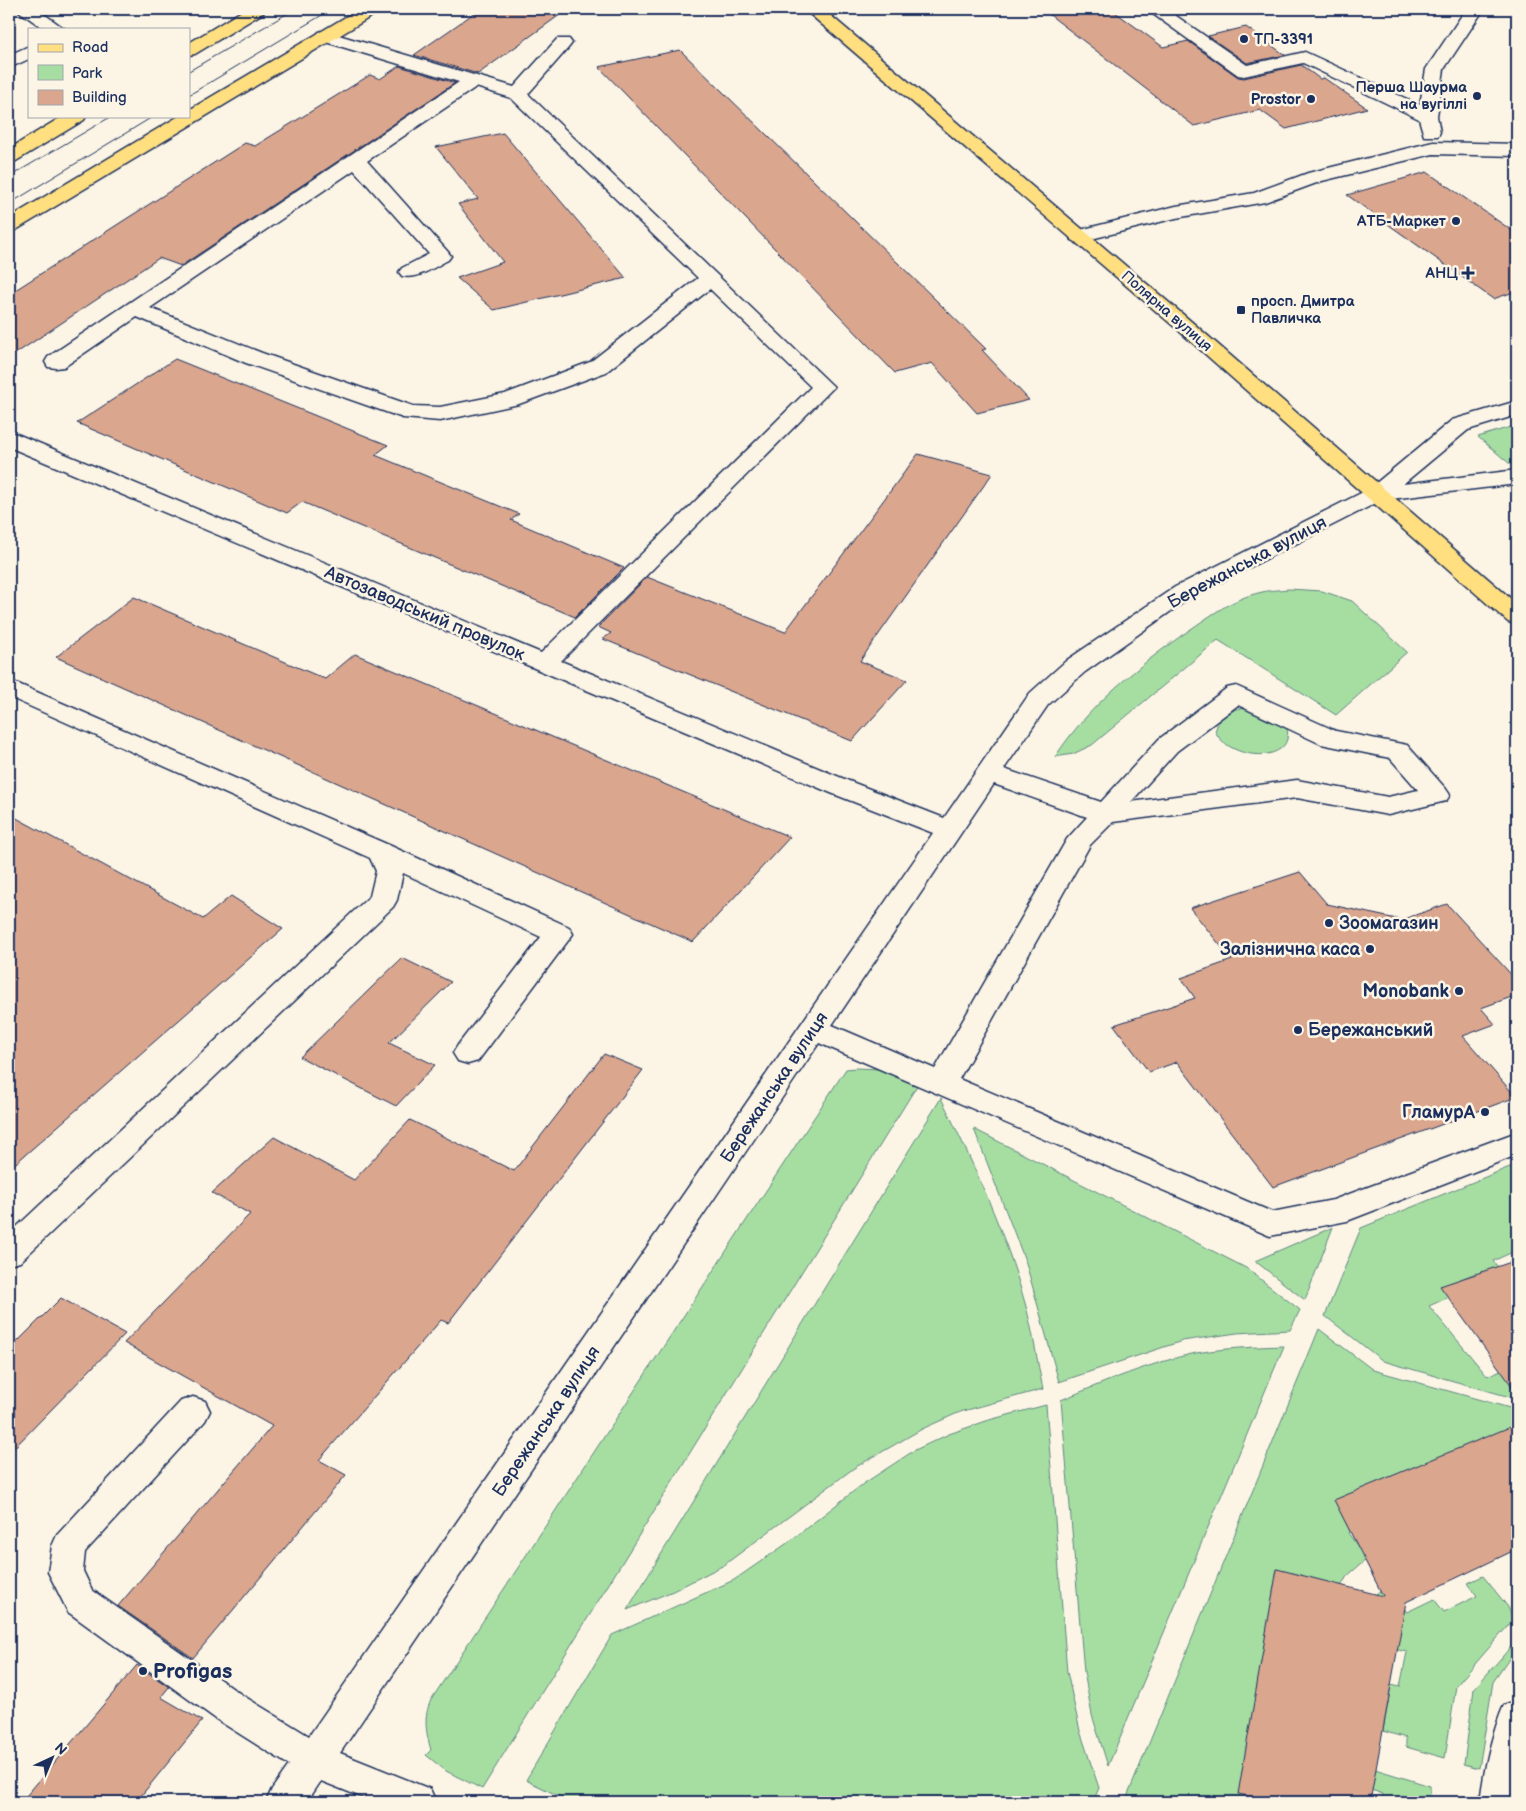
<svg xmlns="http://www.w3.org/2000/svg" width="1526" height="1811" font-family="'Balsamiq Sans',sans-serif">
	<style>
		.green { fill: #a6dea2; stroke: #608680 }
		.building { fill: #daa68e; stroke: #1b2f5e }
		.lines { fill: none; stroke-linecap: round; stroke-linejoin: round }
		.minor-casing { stroke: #1b2f5e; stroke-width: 3 }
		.major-casing { stroke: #1b2f5e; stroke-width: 3 }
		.minor { fill: #fcf5e5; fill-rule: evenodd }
		.major { fill: #ffdf80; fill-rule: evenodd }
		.tram { stroke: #1b2f5e; stroke-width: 1 }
		.poi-dot { fill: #1b2f5e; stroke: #fcf5e5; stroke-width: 2 }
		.labels { text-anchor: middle; stroke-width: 5; stroke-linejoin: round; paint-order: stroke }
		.far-poi-label { font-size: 15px; font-weight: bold; fill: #1b2f5e; stroke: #fcf5e5; text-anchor: end }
		.far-street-label { font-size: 15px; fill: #1b2f5e; stroke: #fcf5e5 }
		.street-label { font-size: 18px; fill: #1b2f5e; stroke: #fcf5e5 }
		.poi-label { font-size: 18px; font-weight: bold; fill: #1b2f5e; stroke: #fcf5e5; text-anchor: end }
		.near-poi-label { font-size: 21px; font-weight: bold; fill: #1b2f5e; stroke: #fcf5e5; text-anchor: start }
	</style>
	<rect width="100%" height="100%" fill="#fcf5e5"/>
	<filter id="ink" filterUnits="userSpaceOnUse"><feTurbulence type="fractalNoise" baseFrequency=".02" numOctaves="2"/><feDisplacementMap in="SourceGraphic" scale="10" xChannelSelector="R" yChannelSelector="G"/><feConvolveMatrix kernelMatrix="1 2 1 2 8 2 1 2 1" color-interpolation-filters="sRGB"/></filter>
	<g filter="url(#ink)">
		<!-- green -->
		<g class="green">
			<path d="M1517 425V468L1516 469 1478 437Z"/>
			<path d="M1289 589 1322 591 1352 601 1407 652 1336 715 1218 640 1092 745 1073 754 1055 757C1089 705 1137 667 1188 631 1210 616 1232 599 1258 593 1268 590 1279 590 1289 589Z"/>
			<path d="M1247 708 1286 725C1299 765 1229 762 1215 731L1220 718 1236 709Z"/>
			<path d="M856 1068 881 1069 918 1084 482 1789 446 1771 426 1755 431 1750C426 1733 423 1717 431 1700L846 1069Z"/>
			<path d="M941 1098C974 1165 1005 1232 1025 1303 1033 1331 1037 1361 1043 1389L960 1412 922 1429 854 1468 724 1565 673 1591 627 1610Z"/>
			<path d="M974 1129 1246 1268 1300 1310 1290 1330 1237 1333 1182 1341 1059 1382 1026 1263Z"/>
			<path d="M1517 1164V1212L1515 1213 1517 1216V1250L1493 1261 1503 1273 1483 1282 1476 1273 1441 1287 1449 1297 1429 1306 1487 1376 1515 1364 1517 1366V1399L1383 1361 1325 1316 1361 1228Z"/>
			<path d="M1333 1227 1305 1300 1255 1261Z"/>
			<path d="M1319 1329 1373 1370 1517 1410V1449L1370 1513 1375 1520 1348 1533 1367 1559 1347 1576 1341 1586 1258 1790 1255 1802H1125Z"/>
			<path d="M1284 1346 1108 1766 1092 1715 1084 1672 1061 1400C1105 1382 1149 1363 1196 1353 1225 1348 1255 1347 1284 1346Z"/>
			<path d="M1046 1405 1067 1672 1080 1731 1099 1788 1093 1802H571L526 1780 612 1635 734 1580 786 1544 863 1484 915 1450 949 1434 989 1420Z"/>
			<path d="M1483 1576 1508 1607 1513 1620 1456 1686 1445 1758 1406 1747V1738L1383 1731 1391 1685 1400 1687 1407 1652 1394 1649 1374 1596 1386 1585 1407 1612 1434 1599 1444 1612 1477 1596 1468 1583Z"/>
			<path d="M1516 1641 1514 1652 1493 1682 1479 1768 1464 1764 1474 1689Z"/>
			<path d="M1375 1769 1430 1786 1431 1802H1382L1383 1794 1371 1790Z"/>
		</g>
		<!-- building -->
		<g class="building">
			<path d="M480 9H568L478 74 414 55Z"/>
			<path d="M1042 9H1111L1163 47 1188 41 1238 77 1244 78 1301 65 1320 79 1324 78 1367 108 1286 129 1260 110 1194 126Z"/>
			<path d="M1246 27 1285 55 1247 63 1208 36Z"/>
			<path d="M680 50 986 349 982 350 1029 400 977 413 932 363 895 373 599 67Z"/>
			<path d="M399 66 455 83 181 266 159 258 9 358V294L245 143 255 146 370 75 380 79Z"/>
			<path d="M503 133 626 278 494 310 457 278 503 262 458 204 478 199 436 147Z"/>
			<path d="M1427 172 1517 234V291L1493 299 1347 195Z"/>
			<path d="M175 359 388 445 375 455 519 514 511 520 624 568 575 617 302 502 287 513 77 423Z"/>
			<path d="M918 454 992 474 860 661 907 680 852 741 603 639 611 633 598 627 647 577 785 632Z"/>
			<path d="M134 597 325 679 355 654 790 837 693 942 56 657Z"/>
			<path d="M9 814 203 919 231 896 283 929 9 1169Z"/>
			<path d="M1300 872 1327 904 1401 920 1447 904 1517 981V995L1481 1008 1495 1024 1463 1036 1516 1097 1273 1187 1177 1062 1149 1072 1114 1025 1195 998 1181 978 1232 960 1190 908Z"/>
			<path d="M402 958 451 982 389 1043 435 1065 396 1106 300 1057Z"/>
			<path d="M604 1054 643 1070 448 1323 441 1320 319 1460 346 1475 193 1658 118 1606 272 1426 124 1343 250 1214 212 1193 274 1137 354 1180 410 1120 514 1171Z"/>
			<path d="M1517 1260V1393L1440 1286Z"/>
			<path d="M61 1298 125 1334 9 1453V1350Z"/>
			<path d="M1517 1424V1549L1406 1602 1370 1802H1280L1238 1794 1277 1569 1383 1596 1334 1500Z"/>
			<path d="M137 1665 169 1687 161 1697 202 1721 136 1802H21Z"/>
		</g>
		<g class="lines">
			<!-- minor casing -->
			<g class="minor-casing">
				<g id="minor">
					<path d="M16 9H37L65 29H44Z"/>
					<path d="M1146 9H1166L1247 65 1305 52 1420 105 1426 69 1466 9H1484L1444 69 1437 116 1440 132 1438 136H1424L1419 119 1303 63 1244 76 1238 75Z"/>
					<path d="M325 31 514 87 557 39H569L572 43 569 47 528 94 834 387 561 661 849 781 944 818 1030 693 1067 660 1175 587 1369 489 1452 420 1517 401V415L1468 430 1403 484 1517 470V484L1382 500 1191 597 1085 672 1048 705 1004 769 1101 802 1159 739 1227 688 1236 686 1336 731 1407 745 1446 789 1450 795 1446 801 1388 815 1297 798 1113 822 1090 845 959 1079 1272 1212 1333 1200 1517 1132V1155L1347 1221 1270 1236 819 1043 340 1753 430 1789 436 1802H374L321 1781 307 1802H266L272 1789 289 1765 216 1719 68 1612 48 1572 52 1546 57 1535 181 1401 193 1397 205 1401 210 1411 205 1421 85 1552 83 1571 92 1590 242 1695 309 1736 933 833 831 793 9 447V432L17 434 541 653 811 387 710 289 606 372 519 404 440 421 403 418 246 363 137 317 64 367 56 368 48 367 45 362 48 357 459 82 319 40 316 36 319 32ZM476 87 511 98 698 278 590 362 505 394 440 407 413 406 262 353 150 308 354 170 429 254 402 268 399 272 402 276C418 280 434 267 448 260L451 256 448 252 367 161ZM1238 705 1321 744 1390 758 1418 790 1388 797 1297 780 1131 802 1177 751ZM994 784 1087 817 1067 839 935 1069 832 1025Z"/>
					<path d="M29 46V59L9 68V55Z"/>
					<path d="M1433 142 1517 144V156L1433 154 1322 181 1265 202 1176 218 1079 242 1072 240 1069 236 1072 232 1176 206 1254 193 1308 173Z"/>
					<path d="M9 680 391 846 569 927 573 934 478 1061 468 1064 458 1061 453 1053 458 1045 541 937 403 873 397 900 393 907 20 1262 9 1265V1234L370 896 376 871 370 858 9 697Z"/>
					<path d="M1517 1700V1802H1480C1484 1770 1491 1735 1504 1705Z"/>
				</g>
			</g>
			<!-- major casing -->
			<g class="major-casing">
				<g id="major">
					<path d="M245 9H266L263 13 195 54 189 55V43Z"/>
					<path d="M359 9H380L377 13 16 230 9 232V218L179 116H189V110Z"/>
					<path d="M804 9H823L1193 323 1517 604V624L1508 622 1179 331Z"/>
					<path d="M63 116H86L84 120 16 161 9 163V149Z"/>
				</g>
			</g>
			<!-- minor -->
			<use href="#minor" class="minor"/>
			<!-- major -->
			<use href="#major" class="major"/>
			<!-- tram -->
			<g class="tram">
				<path d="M189 71 295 9"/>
				<path d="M189 95 332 9"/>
				<path d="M9 177 112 116"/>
				<path d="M9 204 154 116"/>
			</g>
		</g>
	</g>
	<!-- markers -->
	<g class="poi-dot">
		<circle cx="1244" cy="39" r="5"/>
		<circle cx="1477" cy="96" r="5"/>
		<circle cx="1311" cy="99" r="5"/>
		<circle cx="1456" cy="221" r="5"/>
		<path d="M1465.5 265.5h5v5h5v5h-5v5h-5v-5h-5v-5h5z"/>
		<rect x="1236" y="305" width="10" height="10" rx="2.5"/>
		<circle cx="1329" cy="923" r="5"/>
		<circle cx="1370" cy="949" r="5"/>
		<circle cx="1459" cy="991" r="5"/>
		<circle cx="1298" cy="1030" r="5"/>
		<circle cx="1485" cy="1112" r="5"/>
		<circle cx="143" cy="1671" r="5"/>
	</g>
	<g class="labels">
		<!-- far-poi labels -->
		<g class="far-poi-label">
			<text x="1254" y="44" text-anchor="start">ТП-3391</text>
			<text x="1467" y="92">Перша Шаурма<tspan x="1467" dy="17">на вугіллі</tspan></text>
			<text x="1301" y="104">Prostor</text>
			<text x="1446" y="226">АТБ-Маркет</text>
			<text x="1458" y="278">АНЦ</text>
			<text x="1251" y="306" text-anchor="start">просп. Дмитра<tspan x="1251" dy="17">Павличка</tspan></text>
		</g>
		<!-- far-street labels -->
		<g class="far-street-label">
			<text transform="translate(1167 311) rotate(41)" y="5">Полярна вулиця</text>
		</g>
		<!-- street labels -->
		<g class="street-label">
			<text transform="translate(1247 562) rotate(-28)" y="6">Бережанська вулиця</text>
			<text transform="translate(425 613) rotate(23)" y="6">Автозаводський провулок</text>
			<text transform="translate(774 1087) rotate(-56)" y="6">Бережанська вулиця</text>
			<text transform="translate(546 1421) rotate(-56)" y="6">Бережанська вулиця</text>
		</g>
		<!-- poi labels -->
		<g class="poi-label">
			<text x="1339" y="929" text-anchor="start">Зоомагазин</text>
			<text x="1360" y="955">Залізнична каса</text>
			<text x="1449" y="997">Monobank</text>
			<text x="1308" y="1036" text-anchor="start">Бережанський</text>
			<text x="1475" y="1118">ГламурА</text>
		</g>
		<!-- near-poi labels -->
		<g class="near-poi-label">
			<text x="153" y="1678">Profigas</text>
		</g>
	</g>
	<!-- margin -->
	<rect width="1526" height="1811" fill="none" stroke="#fcf5e5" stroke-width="30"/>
	<rect x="15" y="15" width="1496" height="1781" fill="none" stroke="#1b2f5e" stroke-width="2" filter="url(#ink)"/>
	<!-- legend -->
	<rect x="28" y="28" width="162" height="90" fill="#fcf5e5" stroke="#a2a6af"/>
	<rect x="38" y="44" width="25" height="8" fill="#ffdf80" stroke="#a2a6af"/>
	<text x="72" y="52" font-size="15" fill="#1b2f5e">Road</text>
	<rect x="38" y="65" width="25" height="15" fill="#a6dea2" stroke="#a2a6af"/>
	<text x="72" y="78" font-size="15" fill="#1b2f5e">Park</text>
	<rect x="38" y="90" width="25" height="15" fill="#daa68e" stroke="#a2a6af"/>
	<text x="72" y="102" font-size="15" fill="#1b2f5e">Building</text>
	<!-- north arrow -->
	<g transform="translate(52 1758) rotate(44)" stroke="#fcf5e5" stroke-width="4" paint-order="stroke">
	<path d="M0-4L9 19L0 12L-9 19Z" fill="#1b2f5e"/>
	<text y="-8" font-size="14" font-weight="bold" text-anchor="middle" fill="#1b2f5e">N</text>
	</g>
</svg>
